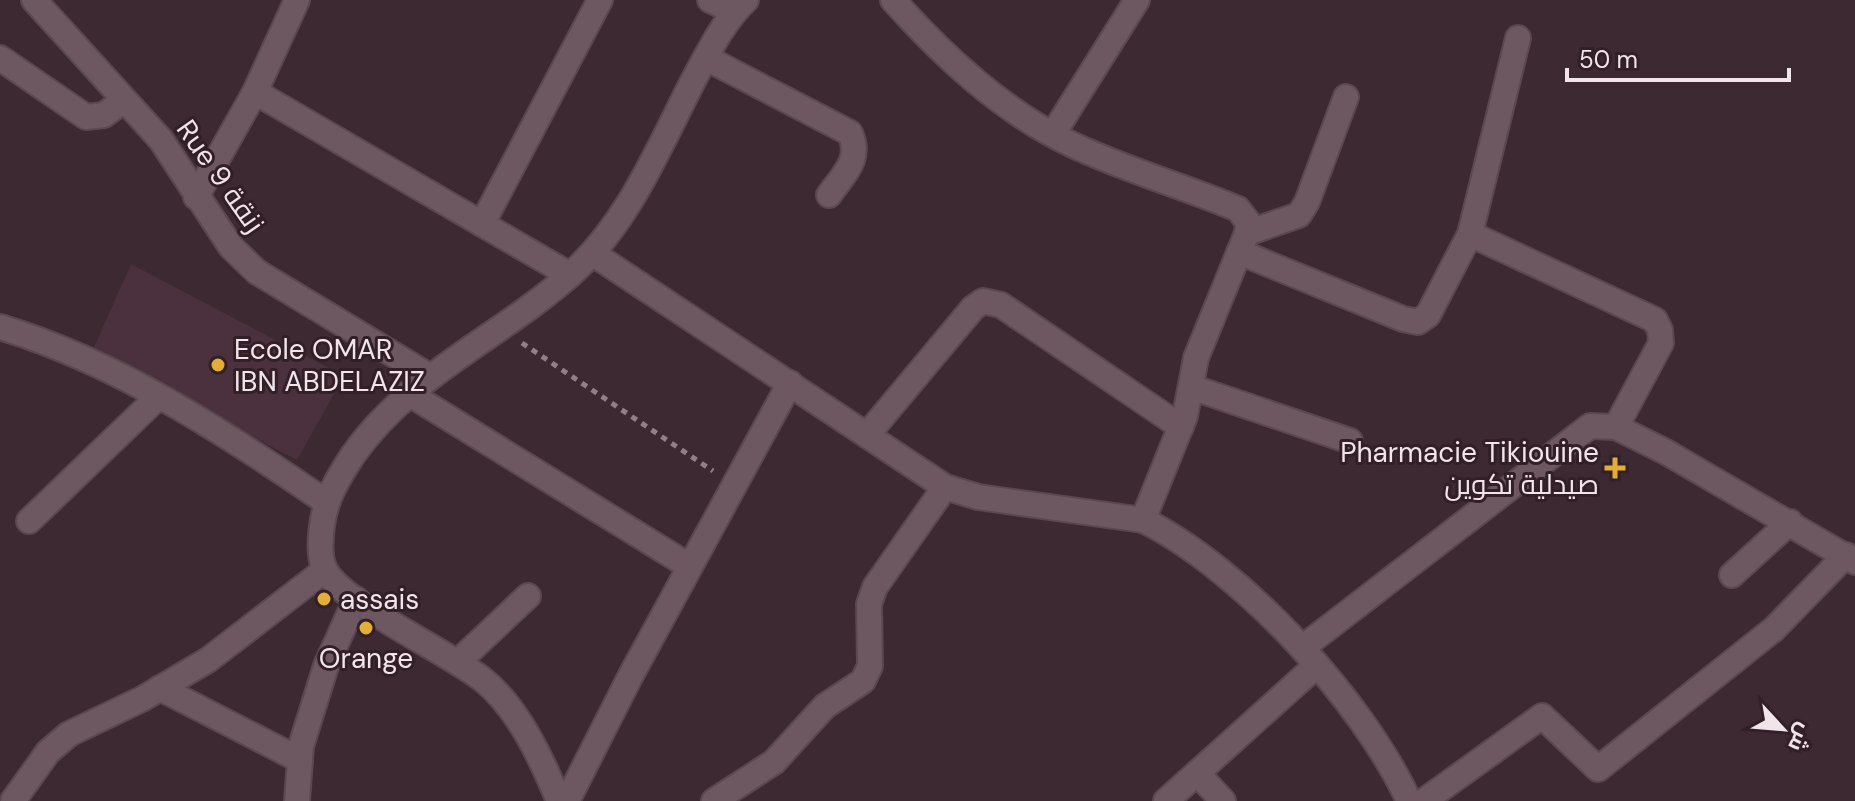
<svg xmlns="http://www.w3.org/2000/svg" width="1855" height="801" font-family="'DM Sans',Cairo,sans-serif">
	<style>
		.built { fill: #4a313d }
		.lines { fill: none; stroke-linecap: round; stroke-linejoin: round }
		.minor-casing { stroke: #594850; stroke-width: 28 }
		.path { stroke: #908087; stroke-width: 5; stroke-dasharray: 6 6; stroke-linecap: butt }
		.minor { stroke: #6d5761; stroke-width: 24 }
		.poi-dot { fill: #e3ae35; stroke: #321f28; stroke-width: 3 }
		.labels { text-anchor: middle; stroke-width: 6; stroke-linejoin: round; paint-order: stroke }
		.street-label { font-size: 28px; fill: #f2e5ea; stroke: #321f28 }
		.poi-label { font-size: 28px; fill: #f2e5ea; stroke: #321f28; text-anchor: start }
	</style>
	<rect width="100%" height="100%" fill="#3c2932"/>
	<!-- built -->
	<path class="built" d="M131 264 344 376 297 460 91 354Z"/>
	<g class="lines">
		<!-- minor casing -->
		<g class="minor-casing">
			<g id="minor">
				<path d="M34 0 161 140 231 247 257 272 429 376"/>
				<path d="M710 0 734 11"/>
				<path d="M893 0C944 57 1003 112 1073 145 1126 170 1183 186 1238 209L1248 222 1247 233 1196 358 1185 416 1143 520"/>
				<path d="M0 58 86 117 104 115 124 100"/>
				<path d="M706 58 850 133C862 159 844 174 829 195"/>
				<path d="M255 92 570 275"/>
				<path d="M1053 134 1137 0"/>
				<path d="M196 197 255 92 297 0"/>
				<path d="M482 224 600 0"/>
				<path d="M1247 233 1299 215 1307 202 1346 97"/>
				<path d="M1470 234 1655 320 1660 330 1661 343 1616 427"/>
				<path d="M1239 252 1403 319 1418 322 1428 315 1470 234 1518 38"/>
				<path d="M592 253 945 487 978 497 1143 520C1242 569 1363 701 1409 801"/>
				<path d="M0 327C117 362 227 434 326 502"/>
				<path d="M1191 387 1350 441"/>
				<path d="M408 393 689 566"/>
				<path d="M867 435 973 308 983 301 1001 305 1181 427"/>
				<path d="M29 521 158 397"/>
				<path d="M1732 575 1790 522"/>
				<path d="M1302 648 1590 426 1616 427 1666 452 1855 562"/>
				<path d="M458 662 528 596"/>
				<path d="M160 688 300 760"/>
				<path d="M1197 773 1223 801"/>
				<path d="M13 801 48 752 69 734 142 699 208 660 325 570"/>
				<path d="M297 801 301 746 326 666 356 599"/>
				<path d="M559 801C542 760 518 707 482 679 448 652 339 602 324 568 319 555 320 540 322 526 325 499 338 478 353 455 409 375 499 338 571 274 628 224 659 147 693 81 708 53 723 22 746 0"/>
				<path d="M567 801 630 677 790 383"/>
				<path d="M714 801 774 762 825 706 863 681 870 666 869 604 875 587 945 487"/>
				<path d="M1166 801 1317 665"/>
				<path d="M1424 801 1542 716 1598 769 1774 629 1846 555"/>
			</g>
		</g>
		<!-- path -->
		<path class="path" d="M522 343 713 471"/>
		<!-- minor -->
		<use href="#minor" class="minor"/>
	</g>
	<!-- markers -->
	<g class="poi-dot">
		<circle cx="218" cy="365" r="8"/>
		<path d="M1611 456h8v8h8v8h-8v8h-8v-8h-8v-8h8z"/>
		<circle cx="324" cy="599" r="8"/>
		<circle cx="366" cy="628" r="8"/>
	</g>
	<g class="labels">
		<!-- street labels -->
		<g class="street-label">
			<text transform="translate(221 176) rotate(55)" y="10">Rue 9 زنقة</text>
		</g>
		<!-- poi labels -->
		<g class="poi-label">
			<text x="234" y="359">Ecole OMAR<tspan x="234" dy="32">IBN ABDELAZIZ</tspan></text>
			<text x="1599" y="462" text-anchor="end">Pharmacie Tikiouine<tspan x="1599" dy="32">صيدلية تكوين</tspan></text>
			<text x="340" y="609">assais</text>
			<text x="366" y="668" text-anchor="middle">Orange</text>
		</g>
	</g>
	<!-- north arrow -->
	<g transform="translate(1783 729) rotate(116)" stroke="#321f28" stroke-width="6" paint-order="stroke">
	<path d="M0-6L14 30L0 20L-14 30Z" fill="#f2e5ea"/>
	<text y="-12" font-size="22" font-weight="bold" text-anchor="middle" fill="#f2e5ea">ش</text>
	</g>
	<!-- scale -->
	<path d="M1567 68v12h222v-12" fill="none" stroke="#f2e5ea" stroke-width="4"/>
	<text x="1579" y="68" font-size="24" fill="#f2e5ea" stroke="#321f28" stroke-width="6" paint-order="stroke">50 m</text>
</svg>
